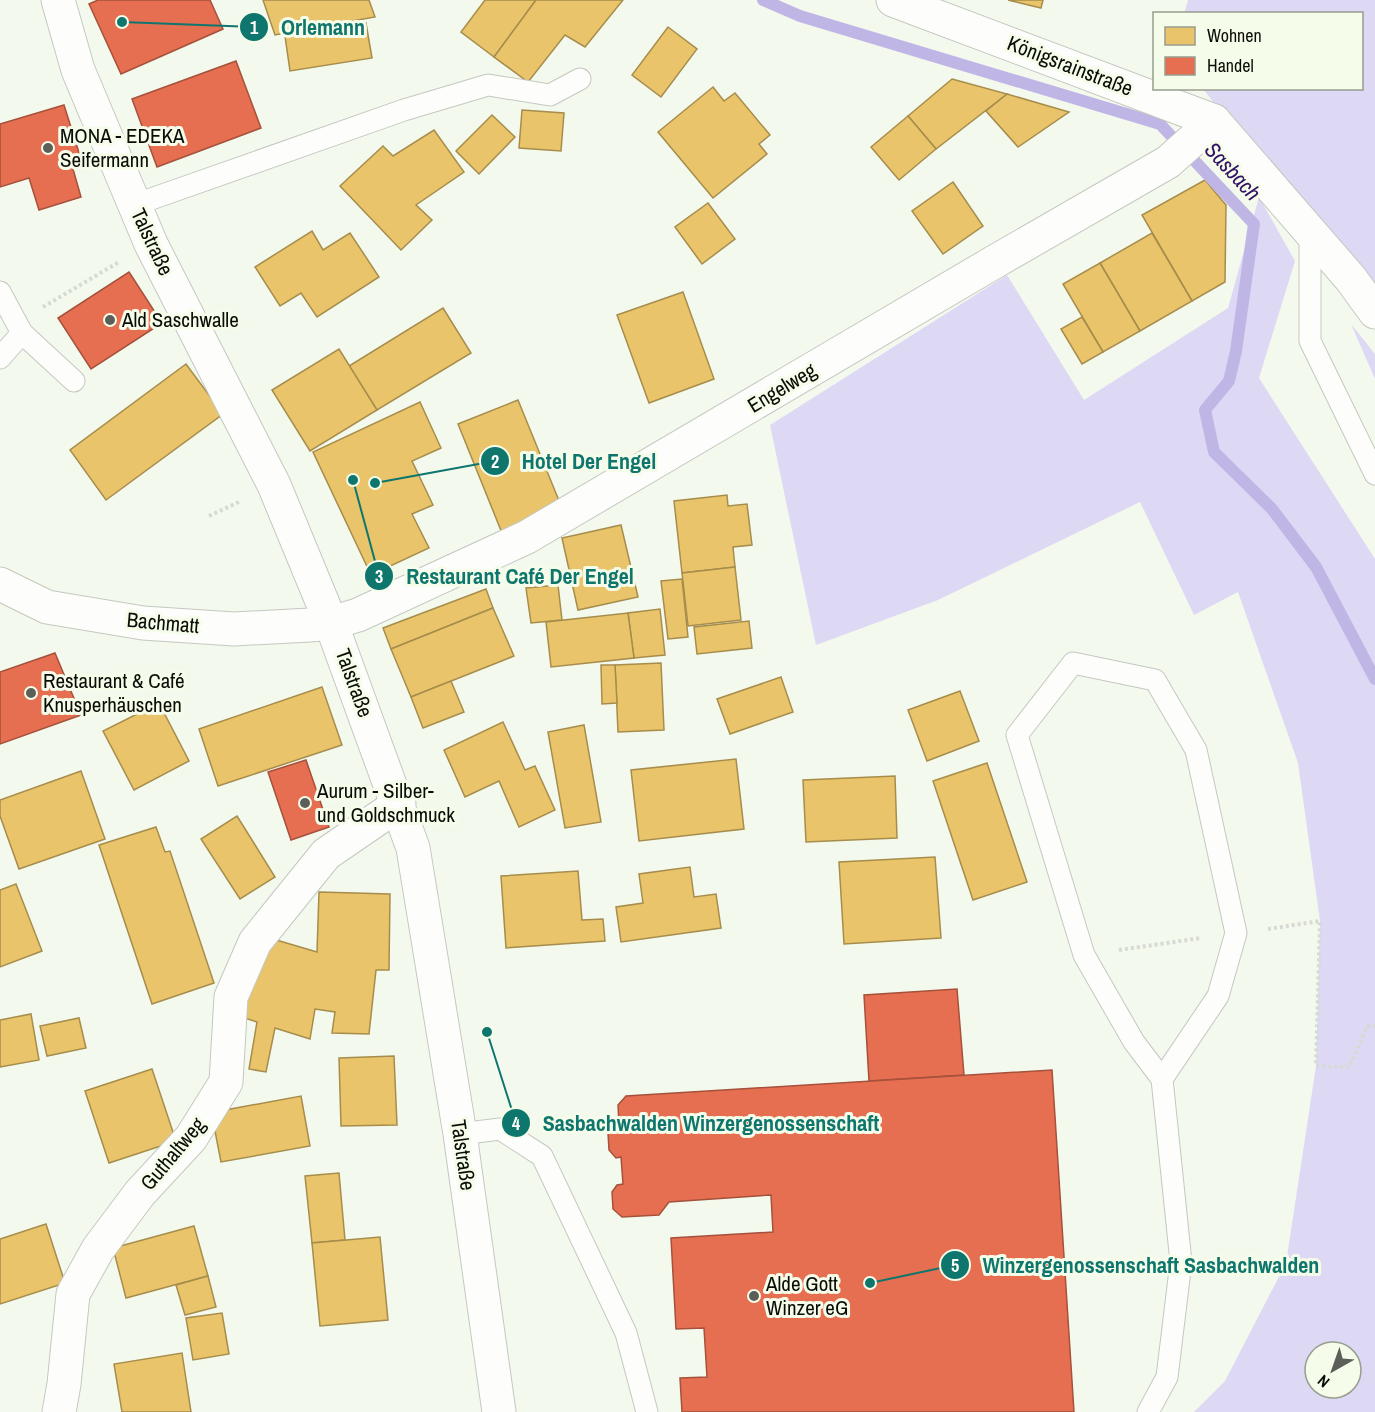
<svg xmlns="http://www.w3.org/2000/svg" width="1375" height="1412" font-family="'Archivo Narrow',sans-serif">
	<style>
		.green { fill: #ddd9f5; fill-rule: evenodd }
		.homes { fill: #e9c46a; stroke: #a68d4c; stroke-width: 1.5 }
		.shops { fill: #e76f51; stroke: #a5513b; stroke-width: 1.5 }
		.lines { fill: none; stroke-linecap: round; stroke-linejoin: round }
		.stream { stroke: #bfb6e5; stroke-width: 12 }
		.service-casing { stroke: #c4c8c0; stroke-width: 23 }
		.minor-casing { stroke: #c4c8c0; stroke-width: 35 }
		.secondary-casing { stroke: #c4c8c0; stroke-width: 35 }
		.path { stroke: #d7d9d5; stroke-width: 4; stroke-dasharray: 3 3; stroke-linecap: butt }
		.service { stroke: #fdfefc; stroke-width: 21 }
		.minor { stroke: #fdfefc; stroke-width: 33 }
		.secondary { stroke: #fdfefc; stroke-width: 33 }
		.poi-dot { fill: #5c5f58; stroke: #f5fdea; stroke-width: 2 }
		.labels { text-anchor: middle; stroke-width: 6; stroke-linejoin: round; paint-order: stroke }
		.street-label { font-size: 21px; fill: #0a0c07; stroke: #f5fdea }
		.poi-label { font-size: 21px; fill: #0a0c07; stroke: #f5fdea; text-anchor: start }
		.water-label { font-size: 22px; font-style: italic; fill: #321266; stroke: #f5fdea }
		.leader { fill: none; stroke: #0f766e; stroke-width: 2 }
		.callout-dot { fill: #0f766e; stroke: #f5fdea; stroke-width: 2 }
		.mark-label { font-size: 18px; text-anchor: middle; font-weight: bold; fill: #fff }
		.callout-label { font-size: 22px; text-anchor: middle; font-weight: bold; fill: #0f766e; stroke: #f5fdea; stroke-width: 6; stroke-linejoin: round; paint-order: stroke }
	</style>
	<rect width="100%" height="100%" fill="#f4f9ee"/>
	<!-- green -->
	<g class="green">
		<path d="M1188 0H1375V295L1266 170 1203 89 1362 88V14H1184Z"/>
		<path d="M1259 197 1295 261 1259 378 1375 559V1412H1194L1225 1381 1286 1263 1316 1066 1320 921 1298 763 1238 592 1194 615 1140 502 938 600 816 645 770 425 1007 275 1084 400 1228 308ZM1315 1352H1351V1388H1315Z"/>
		<path d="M1351 324 1375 354V379Z"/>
	</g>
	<!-- homes -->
	<g class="homes">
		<path d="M263 0H369L375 17 275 35Z"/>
		<path d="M485 0H536L494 57 461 32Z"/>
		<path d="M536 0H623L585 47 565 35 528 82 494 57Z"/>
		<path d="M1008 0H1043L1041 8Z"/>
		<path d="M366 23 372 58 290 71 285 36Z"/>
		<path d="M668 27 697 49 661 97 632 75Z"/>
		<path d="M952 79 1007 94 936 149 908 116Z"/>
		<path d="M713 87 724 101 735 93 770 135 759 144 767 154 713 198 658 132Z"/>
		<path d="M1007 94 1069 112 1018 147 986 111Z"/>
		<path d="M522 110 564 113 561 151 519 148Z"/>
		<path d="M492 115 515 137 479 174 456 151Z"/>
		<path d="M908 116 936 149 899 180 871 147Z"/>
		<path d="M434 130 464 172 416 205 432 220 401 250 340 186 383 146 393 156Z"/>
		<path d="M1205 180 1226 205 1225 282 1192 301 1142 215Z"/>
		<path d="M953 182 983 226 943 254 912 211Z"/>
		<path d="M708 203 735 239 702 264 675 227Z"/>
		<path d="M312 231 323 250 350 233 379 277 317 317 301 293 280 306 255 267Z"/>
		<path d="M1152 233 1192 301 1140 331 1100 263Z"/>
		<path d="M1100 263 1140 331 1103 352 1063 284Z"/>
		<path d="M683 292 714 379 649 403 617 315Z"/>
		<path d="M443 308 471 353 377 410 349 366Z"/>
		<path d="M1082 317 1103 352 1082 364 1061 329Z"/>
		<path d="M339 349 377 410 310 451 272 390Z"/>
		<path d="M186 364 223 414 106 500 70 450Z"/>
		<path d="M518 400 562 508 502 533 458 424Z"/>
		<path d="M420 402 441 448 412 461 433 505 412 514 429 548 371 575 313 452Z"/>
		<path d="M727 495 728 506 747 504 752 545 733 547 735 567 682 573 674 501Z"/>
		<path d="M621 525 638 597 578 610 562 538Z"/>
		<path d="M735 567 741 620 688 626 682 573Z"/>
		<path d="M682 579 688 637 668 639 661 581Z"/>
		<path d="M558 585 562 620 531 623 526 588Z"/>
		<path d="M486 589 493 608 391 649 383 628Z"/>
		<path d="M493 608 514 656 411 697 391 649Z"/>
		<path d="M660 609 665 655 634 658 628 613Z"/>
		<path d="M628 613 634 658 551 667 546 622Z"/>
		<path d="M749 621 752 648 697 654 694 627Z"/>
		<path d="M661 663 664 730 618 732 615 665Z"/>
		<path d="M601 665H615L617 703 602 704Z"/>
		<path d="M781 677 793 712 730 734 717 699Z"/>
		<path d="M451 681 464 712 423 728 411 697Z"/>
		<path d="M322 687 342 745 218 786 199 729Z"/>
		<path d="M960 691 979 741 927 761 908 710Z"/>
		<path d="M159 703 189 761 134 790 103 731Z"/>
		<path d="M503 722 525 770 535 766 555 810 519 827 499 781 465 797 444 750Z"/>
		<path d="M584 725 601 822 565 828 548 732Z"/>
		<path d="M736 759 744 829 639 841 631 770Z"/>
		<path d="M987 763 1027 882 973 900 933 781Z"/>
		<path d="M81 771 105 839 19 869 0 816V800Z"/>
		<path d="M895 776 897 838 806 842 803 780Z"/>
		<path d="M237 816 275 877 240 899 201 839Z"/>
		<path d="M156 827 165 852 170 851 214 983 152 1004 99 845Z"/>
		<path d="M935 857 941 938 844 944 839 862Z"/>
		<path d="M690 867 694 897 716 894 721 928 621 942 616 907 643 903 639 874Z"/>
		<path d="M578 871 582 920 603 919 605 941 506 948 501 876Z"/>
		<path d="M16 884 42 951 0 967V890Z"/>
		<path d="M319 892 390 894 389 970H376L369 1034 332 1033 335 1012 315 1009 310 1039 275 1028 266 1072 249 1069 257 1022 242 1017 266 937 317 952Z"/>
		<path d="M31 1014 39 1060 0 1067V1020Z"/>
		<path d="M79 1018 86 1048 47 1056 40 1026Z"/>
		<path d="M394 1056 397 1125 341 1126 339 1058Z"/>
		<path d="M152 1069 176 1141 109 1163 85 1091Z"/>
		<path d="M301 1096 310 1146 221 1162 214 1126 220 1111Z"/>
		<path d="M339 1173 345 1240 312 1243 305 1176Z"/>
		<path d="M46 1224 65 1283 0 1304V1239Z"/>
		<path d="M194 1226 208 1276 126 1298 113 1248Z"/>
		<path d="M380 1237 388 1320 320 1326 312 1243Z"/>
		<path d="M208 1276 216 1307 185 1315 176 1285Z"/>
		<path d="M222 1313 229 1354 193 1360 186 1318Z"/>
		<path d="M182 1353 191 1412H122L114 1364Z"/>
	</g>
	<!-- shops -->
	<g class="shops">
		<path d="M98 0H210L223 29 121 74 89 4Z"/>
		<path d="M236 61 261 128 157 167 132 99Z"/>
		<path d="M64 105 81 159 71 162 81 197 39 210 29 178 0 187V124Z"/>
		<path d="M129 272 162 323 91 369 58 318Z"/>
		<path d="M55 653 81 715 0 744V672Z"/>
		<path d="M306 760 329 827 291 840 268 772Z"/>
		<path d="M957 989 964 1075 869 1081 864 995Z"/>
		<path d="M1052 1070 1074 1412H682L680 1378 707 1377 704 1328 676 1329 671 1238 773 1232 771 1195 669 1202 659 1215 622 1217 613 1209 612 1192 617 1185 623 1184 621 1157 616 1158 609 1150 608 1133 619 1124 618 1105 626 1096Z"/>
	</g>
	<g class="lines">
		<!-- stream -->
		<path class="stream" d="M763 0 800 16 1160 124 1254 224 1236 351 1229 381 1205 410 1214 452 1272 509 1316 567 1375 679"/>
		<!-- service casing -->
		<g class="service-casing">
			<g id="service">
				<path d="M134 205 404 110 488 85 550 95 580 79"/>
				<path d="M1310 231V341L1375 474"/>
				<path d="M0 292 22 333"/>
				<path d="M0 358 22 333 74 381"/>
				<path d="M460 1134 500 1129 542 1156 626 1333 647 1412"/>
				<path d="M1148 1412 1167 1377 1181 1262 1162 1079 1134 1042 1084 955 1017 735 1073 663 1155 680 1196 750 1236 933 1218 996 1162 1079"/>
			</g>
		</g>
		<!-- minor casing -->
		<g class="minor-casing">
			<g id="minor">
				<path d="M893 0 1214 121 1351 279 1375 312"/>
				<path d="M0 584 47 607 143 623 234 629 310 625 331 623 358 615 527 537 996 261 1168 162 1214 121"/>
				<path d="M59 1412 64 1384 73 1294 98 1249 140 1193 191 1138 226 1082 231 997 255 942 326 854 399 804"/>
			</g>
		</g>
		<!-- secondary casing -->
		<g class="secondary-casing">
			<path id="secondary" d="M58 0 78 70 151 244 274 485 331 623 413 848 460 1134 499 1412"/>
		</g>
		<!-- path -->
		<g class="path">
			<path d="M43 307 119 262"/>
			<path d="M209 516 241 501"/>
			<path d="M1268 929 1320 921 1316 1066 1350 1067 1367 1026H1375"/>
			<path d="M1119 950 1201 938"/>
		</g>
		<!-- service -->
		<use href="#service" class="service"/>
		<!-- minor -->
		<use href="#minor" class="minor"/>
		<!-- secondary -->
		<use href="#secondary" class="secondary"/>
	</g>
	<!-- markers -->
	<g class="poi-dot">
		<circle cx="48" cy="148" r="6"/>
		<circle cx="110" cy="320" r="6"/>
		<circle cx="31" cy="693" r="6"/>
		<circle cx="305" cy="803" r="6"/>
		<circle cx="754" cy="1296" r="6"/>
	</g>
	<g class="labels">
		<!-- street labels -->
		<g class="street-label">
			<text transform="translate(1070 66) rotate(21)" y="7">Königsrainstraße</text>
			<text transform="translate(152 242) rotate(65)" y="7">Talstraße</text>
			<text transform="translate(782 388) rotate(-31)" y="7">Engelweg</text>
			<text transform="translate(163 623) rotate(5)" y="7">Bachmatt</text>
			<text transform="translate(354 683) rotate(70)" y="7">Talstraße</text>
			<text transform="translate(173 1154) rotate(-50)" y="7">Guthaltweg</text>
			<text transform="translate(463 1155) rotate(82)" y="7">Talstraße</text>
		</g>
		<!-- poi labels -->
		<g class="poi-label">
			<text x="60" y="143">MONA - EDEKA<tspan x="60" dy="24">Seifermann</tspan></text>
			<text x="122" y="327">Ald Saschwalle</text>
			<text x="43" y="688">Restaurant &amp; Café<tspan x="43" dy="24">Knusperhäuschen</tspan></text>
			<text x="317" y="798">Aurum - Silber-<tspan x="317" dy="24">und Goldschmuck</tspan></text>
			<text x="766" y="1291">Alde Gott<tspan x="766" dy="24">Winzer eG</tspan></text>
		</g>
		<!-- water labels -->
		<g class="water-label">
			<text transform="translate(1233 171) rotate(47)" y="8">Sasbach</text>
		</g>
	</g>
	<!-- callouts -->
	<path class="leader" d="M122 22L254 27M375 483L495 461M353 480L379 576M487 1032L516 1123M870 1283L955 1265"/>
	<g class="callout-dot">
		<circle cx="122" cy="22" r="6"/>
		<circle cx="375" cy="483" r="6"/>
		<circle cx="353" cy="480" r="6"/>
		<circle cx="487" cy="1032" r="6"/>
		<circle cx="870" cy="1283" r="6"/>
		<circle cx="254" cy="27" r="15"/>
		<circle cx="495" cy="461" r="15"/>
		<circle cx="379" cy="576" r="15"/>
		<circle cx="516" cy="1123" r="15"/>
		<circle cx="955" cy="1265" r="15"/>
	</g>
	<g class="mark-label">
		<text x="254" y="34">1</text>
		<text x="495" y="468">2</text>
		<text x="379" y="583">3</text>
		<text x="516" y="1130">4</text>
		<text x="955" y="1272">5</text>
	</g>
	<g class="callout-label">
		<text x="323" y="35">Orlemann</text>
		<text x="589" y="469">Hotel Der Engel</text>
		<text x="520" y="584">Restaurant Café Der Engel</text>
		<text x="711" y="1131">Sasbachwalden Winzergenossenschaft</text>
		<text x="1151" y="1273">Winzergenossenschaft Sasbachwalden</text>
	</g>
	<!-- legend -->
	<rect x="1153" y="12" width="210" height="78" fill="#f5fdea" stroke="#979d8f" stroke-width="1.5"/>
	<rect x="1165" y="27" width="30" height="18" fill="#e9c46a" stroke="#979d8f" stroke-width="1.5"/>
	<text x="1207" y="42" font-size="18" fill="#0a0c07">Wohnen</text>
	<rect x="1165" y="57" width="30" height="18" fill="#e76f51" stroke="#979d8f" stroke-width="1.5"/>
	<text x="1207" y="72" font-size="18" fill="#0a0c07">Handel</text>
	<!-- north arrow -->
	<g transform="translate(1333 1370) rotate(220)"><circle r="28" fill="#f5fdea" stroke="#979d8f" stroke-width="1.5"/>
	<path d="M0-4.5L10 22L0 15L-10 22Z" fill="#5c5f58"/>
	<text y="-9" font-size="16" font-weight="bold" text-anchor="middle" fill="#0a0c07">N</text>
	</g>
</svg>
